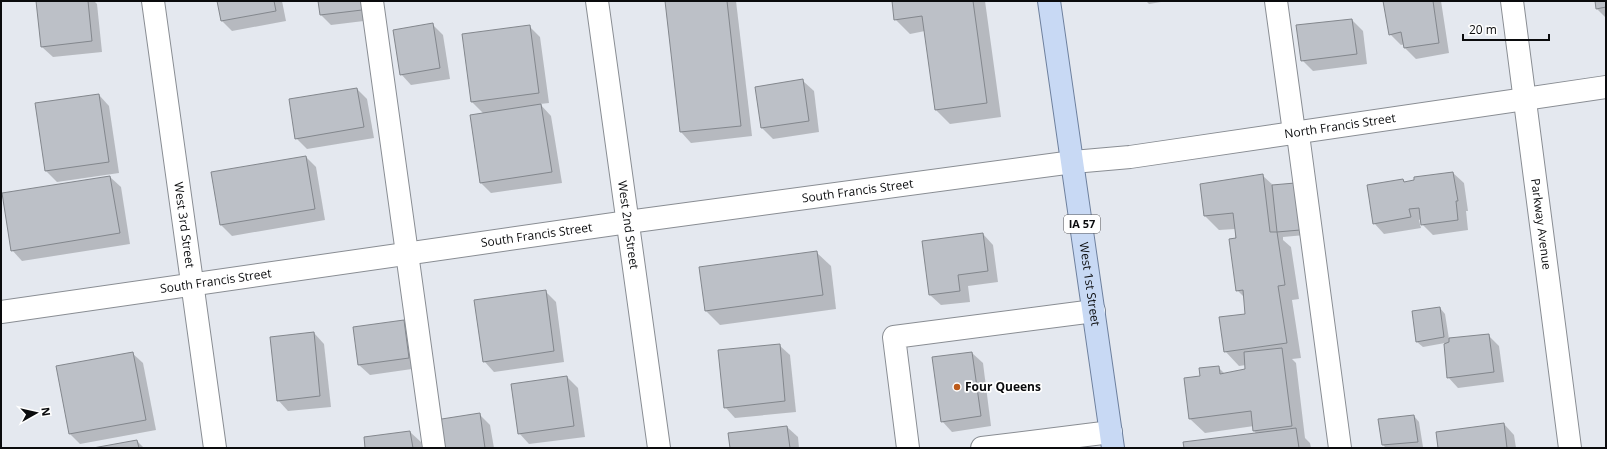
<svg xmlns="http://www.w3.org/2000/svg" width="1607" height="449" font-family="'Open Sans',sans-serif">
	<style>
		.shadow { fill: #0003 }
		.building { fill: #bcc0c7; stroke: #83878d }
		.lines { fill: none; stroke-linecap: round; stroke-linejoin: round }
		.minor-casing { stroke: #898d93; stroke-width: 24 }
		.major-casing { stroke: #6e809e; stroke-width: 24 }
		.minor { stroke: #fff; stroke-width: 22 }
		.major { stroke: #c8d9f4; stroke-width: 22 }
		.poi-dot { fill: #bc5b1b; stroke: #fff; stroke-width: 1.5 }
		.labels { text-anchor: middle; stroke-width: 3.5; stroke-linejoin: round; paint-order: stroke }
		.shield { fill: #fff; stroke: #545456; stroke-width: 1 }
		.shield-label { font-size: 11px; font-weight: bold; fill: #0a0b0d }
		.street-label { font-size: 12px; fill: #0a0b0d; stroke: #fff }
		.poi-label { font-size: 12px; font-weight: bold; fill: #0a0b0d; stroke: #fff; text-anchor: start }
	</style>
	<rect width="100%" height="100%" fill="#e4e8ef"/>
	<!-- shadow -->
	<g class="shadow">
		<path d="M37 1H94L97 4 102 52 53 57 42 47Z"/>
		<path d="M218 1H282L286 21 232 31 221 20Z"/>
		<path d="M319 1H370L372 20 331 25 321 15Z"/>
		<path d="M666 1H736L752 136 691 143 681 132Z"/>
		<path d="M893 1H985L1001 117 950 124 936 110 925 31 910 34 895 19Z"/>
		<path d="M1146 1H1167L1149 4Z"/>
		<path d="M1384 1H1441L1449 53 1416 59 1405 48V44L1401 45 1390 34Z"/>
		<path d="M1596 1H1606V18L1597 9Z"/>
		<path d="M1352 20 1363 31 1367 64 1313 71 1302 60Z"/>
		<path d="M432 24 443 35 450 79 411 85 401 74Z"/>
		<path d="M529 26 540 37 549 103 540 104 551 116 562 183 491 193 481 183 484 114 472 102Z"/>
		<path d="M803 81 814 91 819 132 773 139 762 128 756 87Z"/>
		<path d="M357 89 367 99 374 138 307 149 296 138Z"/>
		<path d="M99 95 109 106 119 173 57 182 46 171 36 104Z"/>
		<path d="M306 157 316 167 325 220 232 236 221 225 212 173Z"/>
		<path d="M1453 173 1464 183 1468 211H1466L1468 230 1433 235 1422 224 1421 219 1419 220 1421 228 1384 234 1374 223 1403 180 1405 183Z"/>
		<path d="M1262 175 1274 186 1305 235 1283 237V240L1291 247 1299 299 1292 300 1301 358 1292 359 1296 363 1305 438 1310 443 1311 448H1185L1257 434 1254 431V426L1205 433 1190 419 1201 376 1218 367 1225 374 1246 370V365L1239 366 1225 351 1246 315 1245 298 1237 290 1235 229 1219 230 1205 216 1201 185Z"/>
		<path d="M110 177 121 187 130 244 22 261 12 250Z"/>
		<path d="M983 234 993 245 998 282 968 286 970 302 941 305 930 295Z"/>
		<path d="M816 252 831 266 836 309 720 325 706 311Z"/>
		<path d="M545 291 556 302 564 362 494 372 484 361Z"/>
		<path d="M1440 308 1445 314 1449 339 1488 335 1499 346 1504 382 1458 388 1448 377 1445 343 1423 347 1417 342Z"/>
		<path d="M403 321 414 332 419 368 370 375 359 365Z"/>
		<path d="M314 333 324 344 331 407 288 411 278 400Z"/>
		<path d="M779 345 790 355 796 412 735 418 725 407Z"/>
		<path d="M132 353 143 363 156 430 80 444 70 434Z"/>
		<path d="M972 353 983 363 991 426 952 432 942 421Z"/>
		<path d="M567 377 578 388 585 437 529 444 519 433Z"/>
		<path d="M479 414 490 425 494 448H435Z"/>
		<path d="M1414 416 1419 422 1423 447 1386 448 1382 444Z"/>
		<path d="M1504 424 1514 435 1516 448H1439Z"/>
		<path d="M787 427 798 437 799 448H731L729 434Z"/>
		<path d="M410 432 421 442 422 448H366Z"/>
		<path d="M137 441 144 448H98Z"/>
	</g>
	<!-- building -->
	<g class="building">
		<path d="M36 1H88L92 41 41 47Z"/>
		<path d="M217 1H274L276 11 221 21Z"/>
		<path d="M318 1H361L362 10 320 15Z"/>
		<path d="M665 1H727L741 126 680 132Z"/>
		<path d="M892 1H973L987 103 935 110 922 16 894 20Z"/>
		<path d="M1383 1H1433L1439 43 1404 48 1401 32 1389 35Z"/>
		<path d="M1595 1H1606V7L1596 9Z"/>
		<path d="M1352 19 1357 54 1301 61 1296 25Z"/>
		<path d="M433 23 440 68 400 75 393 30Z"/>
		<path d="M530 25 539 93 471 102 462 34Z"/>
		<path d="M803 79 809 121 761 128 755 87Z"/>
		<path d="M357 88 364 127 295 139 289 99Z"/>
		<path d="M99 94 109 162 45 171 35 103Z"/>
		<path d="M541 104 552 172 480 183 470 115Z"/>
		<path d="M306 156 315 209 220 225 211 172Z"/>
		<path d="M1453 172 1458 201H1456L1458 220 1421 225 1419 208 1409 209 1411 217 1373 224 1367 185 1403 179 1404 182 1414 180V177Z"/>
		<path d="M1263 174 1270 232H1277L1285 285 1278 286 1287 343 1224 352 1219 317 1245 314 1243 290 1236 291 1229 239 1236 238 1233 213 1204 216 1200 184Z"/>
		<path d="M110 176 120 233 11 251 2 193Z"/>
		<path d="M1295 183 1300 230 1277 232 1272 185Z"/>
		<path d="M983 233 988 271 958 275 960 291 929 295 922 241Z"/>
		<path d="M817 251 823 295 705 311 699 267Z"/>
		<path d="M546 290 554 351 483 362 474 300Z"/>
		<path d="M1440 307 1444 337 1416 342 1412 311Z"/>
		<path d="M404 320 409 358 358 365 353 327Z"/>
		<path d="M314 332 320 396 277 401 270 337Z"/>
		<path d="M1489 334 1494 372 1447 378 1444 344 1449 342V338Z"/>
		<path d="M780 344 785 401 724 408 718 350Z"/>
		<path d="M1282 348 1292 426 1253 431 1251 411 1189 419 1184 378 1200 376 1199 368 1219 366 1220 374 1245 369 1244 352Z"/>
		<path d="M133 352 146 420 69 434 56 366Z"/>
		<path d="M972 352 981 416 941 422 932 357Z"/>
		<path d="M567 376 574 426 518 434 511 384Z"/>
		<path d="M480 413 485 448H434L429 421Z"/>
		<path d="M1414 415 1418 442 1382 445 1378 419Z"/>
		<path d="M1504 423 1507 448H1438L1436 432Z"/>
		<path d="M787 426 790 448H730L728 433Z"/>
		<path d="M1296 428 1299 448H1184L1183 442Z"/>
		<path d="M410 431 413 448H365L364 437Z"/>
		<path d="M137 440 139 448H93Z"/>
	</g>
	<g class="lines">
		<!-- minor casing -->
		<g class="minor-casing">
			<g id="minor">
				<path id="s1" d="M153 1 215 448"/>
				<path d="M372 1 434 448"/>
				<path id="s2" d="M597 1 659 448"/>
				<path d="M1276 1 1294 132 1299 142 1340 448"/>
				<path id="s3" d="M1512 1 1570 448"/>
				<path id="s4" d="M1 312 628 222 1073 162 1130 157 1606 87"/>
				<path d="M908 448 894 337 1094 311"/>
				<path d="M982 448 1111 432"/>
			</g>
		</g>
		<!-- major casing -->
		<g class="major-casing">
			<g id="major">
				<path id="s5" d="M1049 1 1113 448"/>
			</g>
		</g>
		<!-- minor -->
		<use href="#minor" class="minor"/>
		<!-- major -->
		<use href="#major" class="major"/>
	</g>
	<!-- markers -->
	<circle class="poi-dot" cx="957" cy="387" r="4"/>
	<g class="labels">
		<!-- shield labels -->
		<rect class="shield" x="1064" y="215" width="36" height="18" rx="3"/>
		<g class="shield-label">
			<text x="1082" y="228">IA 57</text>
		</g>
		<!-- street labels -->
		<g class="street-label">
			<text dy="4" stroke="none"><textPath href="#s4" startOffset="1352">North Francis Street</textPath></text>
			<text dy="4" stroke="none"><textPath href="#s4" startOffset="865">South Francis Street</textPath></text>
			<text dy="4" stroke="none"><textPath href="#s2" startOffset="226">West 2nd Street</textPath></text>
			<text dy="4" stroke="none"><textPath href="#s3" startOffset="225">Parkway Avenue</textPath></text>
			<text dy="4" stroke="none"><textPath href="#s1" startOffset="226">West 3rd Street</textPath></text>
			<text dy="4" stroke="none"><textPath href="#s4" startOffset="541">South Francis Street</textPath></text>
			<text dy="4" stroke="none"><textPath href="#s4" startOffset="217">South Francis Street</textPath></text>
			<text dy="4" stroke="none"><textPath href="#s5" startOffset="286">West 1st Street</textPath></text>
		</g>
		<!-- poi labels -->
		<g class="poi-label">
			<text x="965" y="391">Four Queens</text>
		</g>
	</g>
	<!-- border -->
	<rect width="1607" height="449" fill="none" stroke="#0a0b0d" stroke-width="4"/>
	<!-- north arrow -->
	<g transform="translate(36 413) rotate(82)" stroke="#ffffff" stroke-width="3" paint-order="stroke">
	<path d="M0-3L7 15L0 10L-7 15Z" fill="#0a0b0d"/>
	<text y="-6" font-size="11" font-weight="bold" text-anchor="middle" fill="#0a0b0d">N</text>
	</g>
	<!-- scale -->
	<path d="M1463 34v6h86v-6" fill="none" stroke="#0a0b0d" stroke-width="2"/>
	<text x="1469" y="34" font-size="12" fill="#0a0b0d" stroke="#ffffff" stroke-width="3" paint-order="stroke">20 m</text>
</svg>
